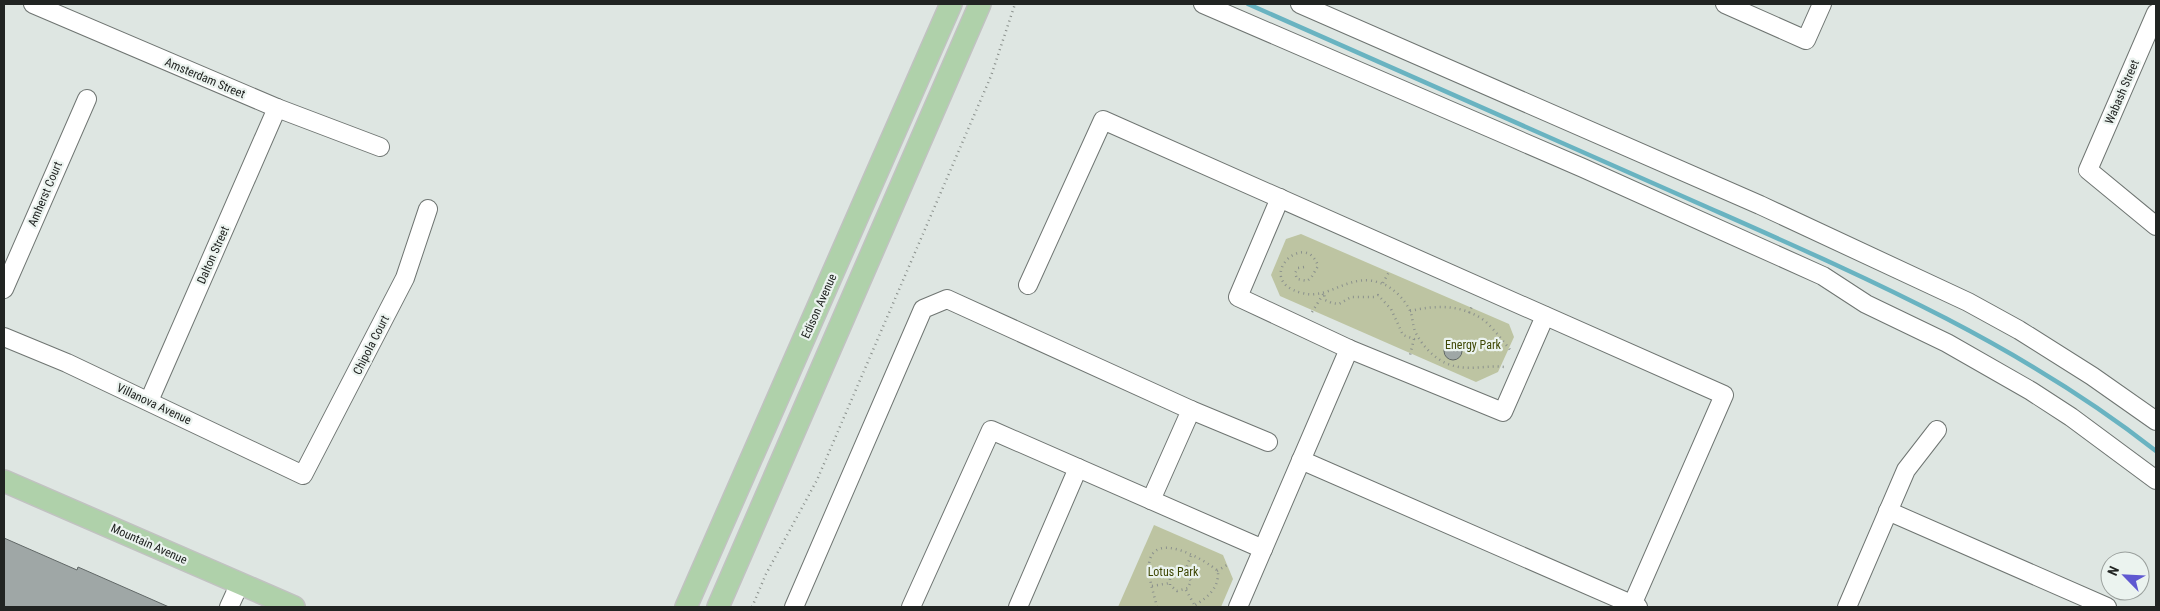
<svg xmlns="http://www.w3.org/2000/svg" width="2160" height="611" font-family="'Roboto Condensed',sans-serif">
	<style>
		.green { fill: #bdc4a2 }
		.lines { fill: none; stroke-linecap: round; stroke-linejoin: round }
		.stream { stroke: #69b3c1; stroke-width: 4.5 }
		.building { fill: #9fa7a6; stroke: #616867 }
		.minor-casing { stroke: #6f7572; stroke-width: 20 }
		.major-casing { stroke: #c1c2c1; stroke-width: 24 }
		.path { stroke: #8b918d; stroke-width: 2.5; stroke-dasharray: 1 4; stroke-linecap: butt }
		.minor { stroke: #fff; stroke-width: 18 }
		.major { stroke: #afd1aa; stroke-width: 21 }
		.labels { text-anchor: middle; stroke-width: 4.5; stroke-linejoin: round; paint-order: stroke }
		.street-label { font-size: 12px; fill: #212422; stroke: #ebf3ef }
		.park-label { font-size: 12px; fill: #3e4704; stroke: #ebf3ef }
	</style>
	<rect width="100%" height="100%" fill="#dee6e2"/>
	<!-- green -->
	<g class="green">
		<path d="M1301 234 1509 324 1514 337 1498 372 1476 382 1280 296 1271 275 1286 239Z"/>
		<path d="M1154 525 1223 555 1233 579 1221 607H1118Z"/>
	</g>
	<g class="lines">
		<!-- stream -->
		<path class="stream" d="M1248 4C1398 71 1549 137 1700 204 1858 274 2019 343 2156 451"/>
	</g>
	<!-- building -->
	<g class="building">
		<circle cx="1453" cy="351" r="9"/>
		<path d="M4 538 77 570 78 567 169 607H4Z"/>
	</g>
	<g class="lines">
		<!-- minor casing -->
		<g class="minor-casing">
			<g id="minor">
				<path d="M33 4 277 108 380 147"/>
				<path d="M1203 4 1583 168 1823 276 1866 304 1947 343 2031 391 2071 417 2156 480"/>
				<path d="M1300 4 1760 205 1968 302 2019 330 2092 376 2156 421"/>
				<path d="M1725 4 1806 40 1822 4"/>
				<path d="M2156 13 2088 170 2156 226"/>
				<path d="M1280 198 1238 297 1349 349 1503 412 1545 316"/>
				<path d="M1028 285 1103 120 1724 395 1632 605"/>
				<path d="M4 289 87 99"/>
				<path d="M4 337 67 363 303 475 405 278 428 209"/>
				<path d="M149 401 277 108"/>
				<path d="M1191 410 1268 442"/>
				<path d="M1301 460 1638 607"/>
				<path d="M1888 511 2107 607"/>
				<path d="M229 607 240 583"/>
				<path d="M794 607 923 309 947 299 1191 410 1151 500"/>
				<path d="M911 607 991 430 1263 549"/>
				<path d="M1018 607 1078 468"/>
				<path d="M1238 607 1349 349"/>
				<path d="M1847 607 1906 470 1937 430"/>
			</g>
		</g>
		<!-- major casing -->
		<g class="major-casing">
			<g id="major">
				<path d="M4 481 294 607"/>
				<path d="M686 607 951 4"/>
				<path d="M718 607 980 4"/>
			</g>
		</g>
		<!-- path -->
		<g class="path">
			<path d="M1304 267 1298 268 1295 273 1297 279 1307 281 1311 278 1318 266C1306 228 1251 280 1302 293 1330 301 1350 270 1383 284 1394 288 1407 302 1411 313 1413 321 1413 329 1417 335 1424 348 1437 361 1451 365 1469 371 1486 365 1504 367"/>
			<path d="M1383 283 1390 270"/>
			<path d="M1410 311C1436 305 1462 304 1485 321 1494 329 1503 341 1511 351"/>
			<path d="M1312 312 1324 293 1325 300 1332 303 1339 304 1351 297H1374L1378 295 1391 309 1403 335 1414 339 1410 355"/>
			<path d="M1469 313 1472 306"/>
			<path d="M1185 571 1191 581 1188 588 1177 591 1170 585V578L1177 571H1185L1191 555"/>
			<path d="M1217 571 1227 565"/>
			<path d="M1152 586 1170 583"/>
			<path d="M1186 590 1195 606"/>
			<path d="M752 607 766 574 817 480 991 76 1015 4"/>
			<path d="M1157 607C1154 594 1148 578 1149 564 1153 529 1205 560 1218 571 1219 589 1207 598 1192 607"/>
		</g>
		<!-- minor -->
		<use href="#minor" class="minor"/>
		<!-- major -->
		<use href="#major" class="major"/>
	</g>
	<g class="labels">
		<!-- street labels -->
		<g class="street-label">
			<text transform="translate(205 78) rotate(23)" y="4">Amsterdam Street</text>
			<text transform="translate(2122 92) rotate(-67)" y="4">Wabash Street</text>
			<text transform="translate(45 194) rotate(-67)" y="4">Amherst Court</text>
			<text transform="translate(213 255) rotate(-66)" y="4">Dalton Street</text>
			<text transform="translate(819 306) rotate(-66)" y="4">Edison Avenue</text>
			<text transform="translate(371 345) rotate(-63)" y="4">Chipola Court</text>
			<text transform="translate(154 404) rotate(25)" y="4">Villanova Avenue</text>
			<text transform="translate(149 544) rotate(24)" y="4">Mountain Avenue</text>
		</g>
		<!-- park labels -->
		<g class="park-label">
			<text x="1473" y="349">Energy Park</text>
			<text x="1173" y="576">Lotus Park</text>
		</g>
	</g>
	<!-- border -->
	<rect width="2160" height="611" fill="none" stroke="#212422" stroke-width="10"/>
	<!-- north arrow -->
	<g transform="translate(2125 576) rotate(294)"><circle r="24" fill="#ebf3ef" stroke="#9aa09d"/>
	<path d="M0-4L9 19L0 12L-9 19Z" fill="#5f58d1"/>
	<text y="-8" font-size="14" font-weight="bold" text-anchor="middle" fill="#212422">N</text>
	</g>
</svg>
